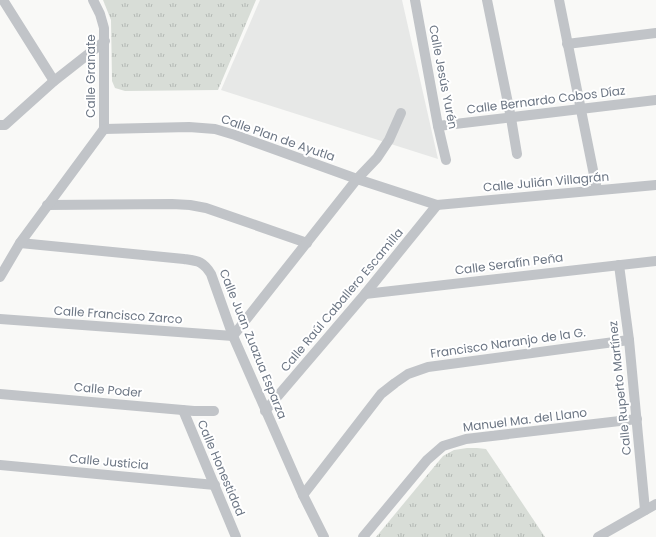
<svg xmlns="http://www.w3.org/2000/svg" width="656" height="537" font-family="Poppins,sans-serif">
	<style>
		.built { fill: #e7e8e7 }
		.grass { fill: url(#grass-tufts) }
		.lines { fill: none; stroke-linecap: round; stroke-linejoin: round }
		.street { stroke: #c1c4c8; stroke-width: 10 }
		.labels { text-anchor: middle; stroke-width: 4; stroke-linejoin: round; paint-order: stroke }
		.street-label { font-size: 12px; fill: #6c7684; stroke: #fff }
	</style>
	<defs>
		<pattern id="grass-tufts" width="24" height="20" patternUnits="userSpaceOnUse"><rect width="24" height="20" fill="#d8ddd7"/><path d="M3 7l-1-3M5 7V3M7 7l1-3M15 17l-1-3M17 17v-4M19 17l1-3" fill="none" stroke="#b3b8b4"/></pattern>
	</defs>
	<rect width="100%" height="100%" fill="#f9f9f7"/>
	<!-- built -->
	<path class="built" d="M260 0H402L438 159 221 90Z"/>
	<!-- grass -->
	<g class="grass">
		<path d="M103 0H256L218 90 125 91 115 88 112 81 111 20Z"/>
		<path d="M467 448H477L486 449 545 537H376L443 456 454 450Z"/>
	</g>
	<g class="lines">
		<!-- street -->
		<g class="street">
			<path d="M3 0 54 81"/>
			<path d="M93 0 100 14 104 28V129"/>
			<path d="M415 0 438 126 446 160"/>
			<path d="M487 0 511 118 517 154"/>
			<path d="M559 0 597 190"/>
			<path d="M567 44 656 33"/>
			<path d="M0 125H5L54 81 105 41"/>
			<path d="M438 126 656 100"/>
			<path d="M104 129 189 127 215 129 235 135 357 179 437 205 656 185"/>
			<path d="M47 205 172 204 190 205 206 208 307 243"/>
			<path d="M20 243 184 259C198 261 203 261 211 274L233 336 303 495 324 537"/>
			<path d="M619 265 629 340 645 510"/>
			<path d="M0 277 20 243 104 129"/>
			<path d="M365 294 656 261"/>
			<path d="M0 319 233 336 357 179 377 158 389 140 401 113"/>
			<path d="M0 394 194 411H214"/>
			<path d="M183 410 236 537"/>
			<path d="M265 411 365 294 437 205"/>
			<path d="M0 465 215 485"/>
			<path d="M303 495 381 394 395 383 408 374 428 367 629 340"/>
			<path d="M363 537 427 460 443 446 466 439 637 419"/>
			<path d="M598 537 656 504"/>
		</g>
	</g>
	<g class="labels">
		<!-- street labels -->
		<g class="street-label">
			<text transform="translate(91 76) rotate(-90)" y="4">Calle Granate</text>
			<text transform="translate(443 77) rotate(79)" y="4">Calle Jesús Yurén</text>
			<text transform="translate(546 100) rotate(-7)" y="4">Calle Bernardo Cobos Díaz</text>
			<text transform="translate(278 138) rotate(19)" y="4">Calle Plan de Ayutla</text>
			<text transform="translate(546 182) rotate(-5)" y="4">Calle Julián Villagrán</text>
			<text transform="translate(509 264) rotate(-7)" y="4">Calle Serafín Peña</text>
			<text transform="translate(342 300) rotate(-50)" y="4">Calle Raúl Caballero Escamilla</text>
			<text transform="translate(118 315) rotate(4)" y="4">Calle Francisco Zarco</text>
			<text transform="translate(508 343) rotate(-8)" y="4">Francisco Naranjo de la G.</text>
			<text transform="translate(253 344) rotate(68)" y="4">Calle Juan Zuazua Esparza</text>
			<text transform="translate(620 388) rotate(-96)" y="4">Calle Ruperto Martínez</text>
			<text transform="translate(108 390) rotate(5)" y="4">Calle Poder</text>
			<text transform="translate(525 420) rotate(-7)" y="4">Manuel Ma. del Llano</text>
			<text transform="translate(109 462) rotate(5)" y="4">Calle Justicia</text>
			<text transform="translate(221 468) rotate(67)" y="4">Calle Honestidad</text>
		</g>
	</g>
</svg>
